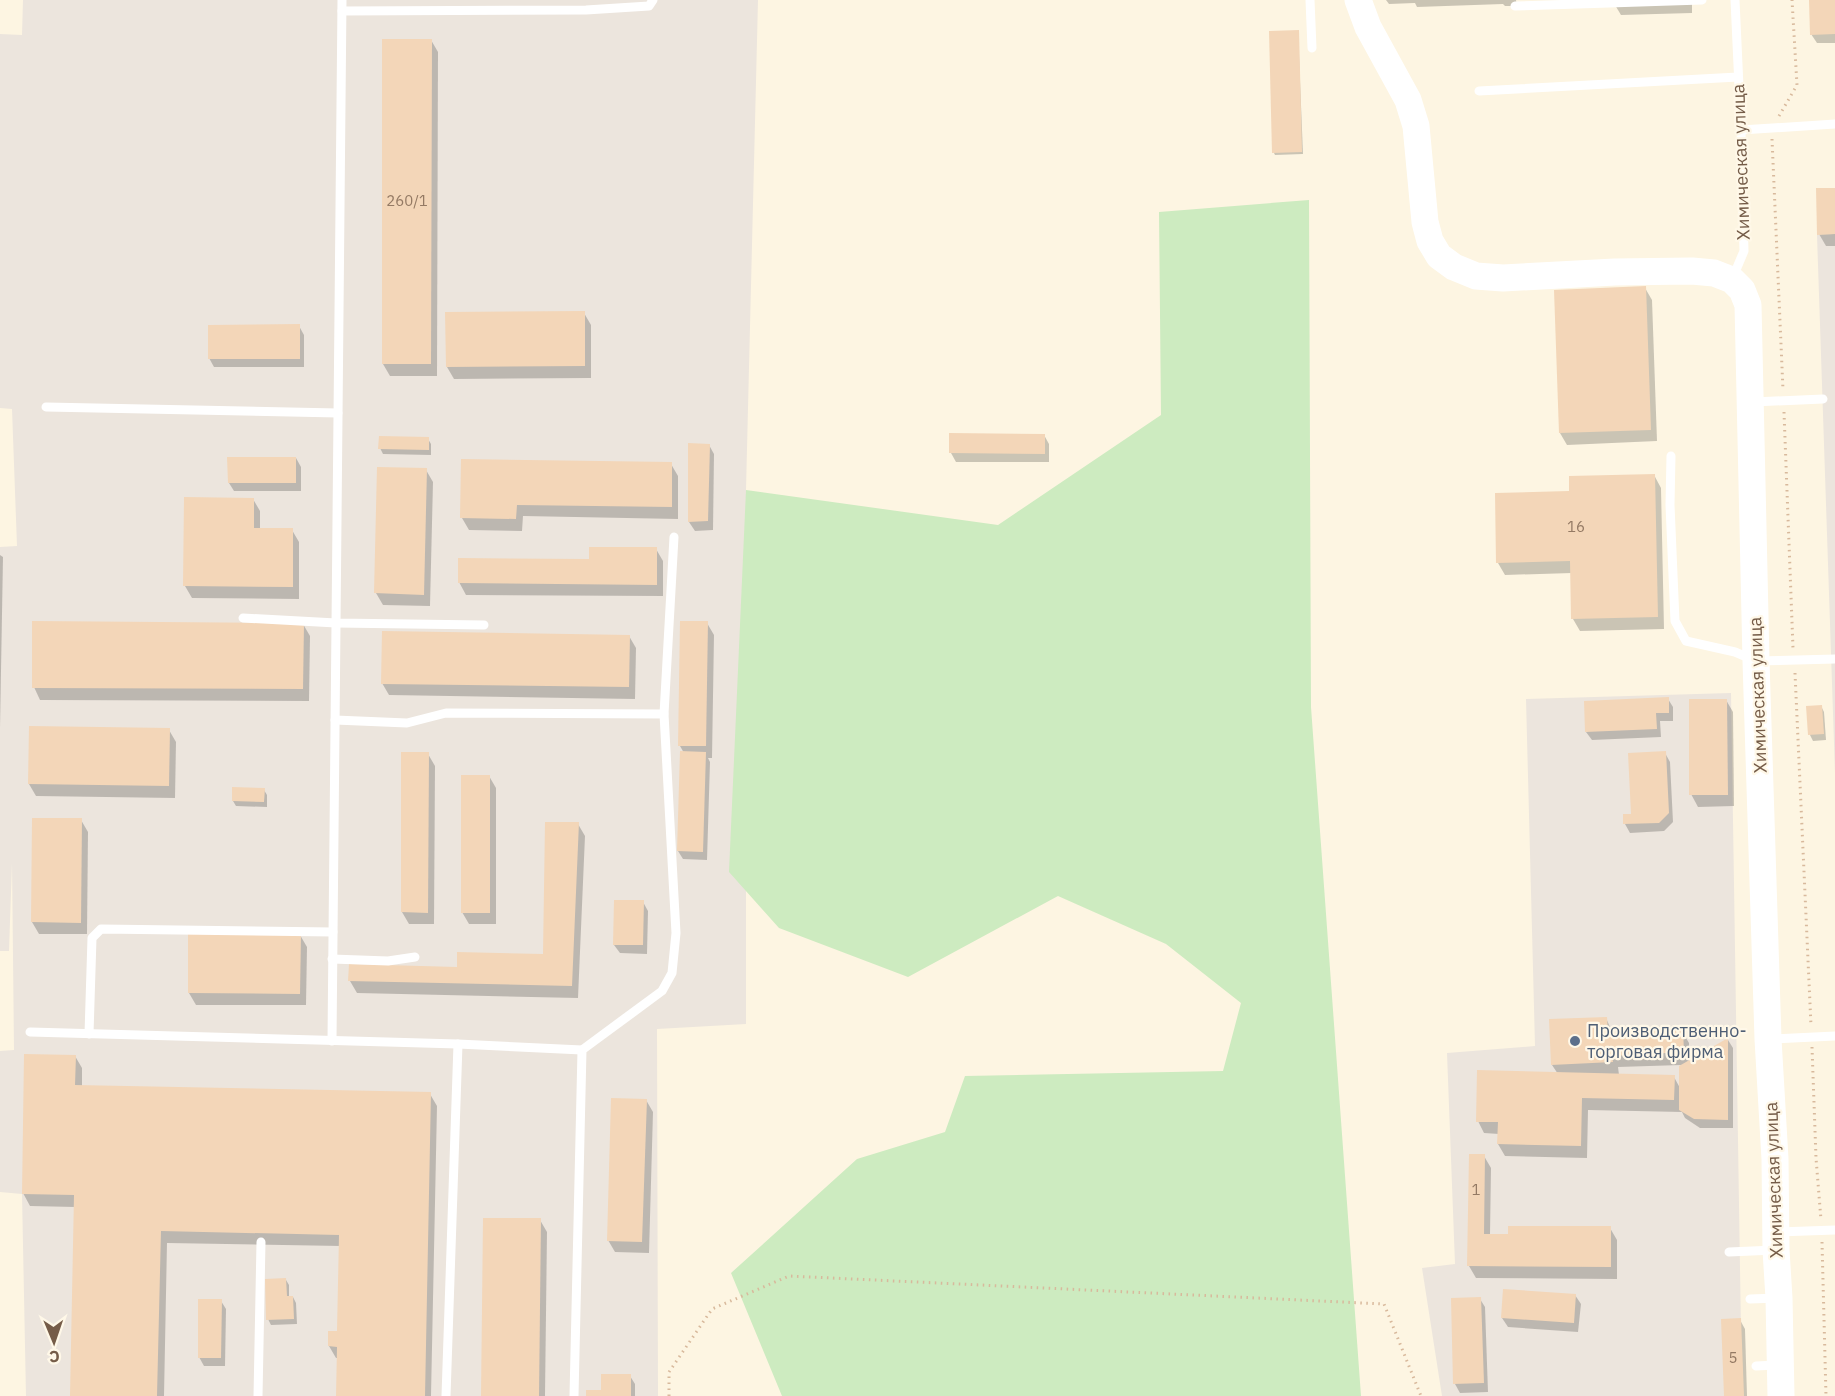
<svg xmlns="http://www.w3.org/2000/svg" width="1835" height="1396" font-family="'IBM Plex Sans',sans-serif">
	<style>
		.industrial { fill: #ece5dd }
		.green { fill: #cdebc0 }
		.shadow { fill: #0003; fill-rule: evenodd }
		.building { fill: #f3d6b8 }
		.lines { fill: none; stroke-linecap: round; stroke-linejoin: round }
		.path { stroke: #d8b99c; stroke-width: 3; stroke-dasharray: 1.5 4.5; stroke-linecap: butt }
		.lane { stroke: #fff; stroke-width: 9 }
		.secondary { stroke: #fff; stroke-width: 27 }
		.service-dot { fill: #5c6f8a; stroke: #fff8e8; stroke-width: 2 }
		.labels { text-anchor: middle; stroke-width: 4.5; stroke-linejoin: round; paint-order: stroke }
		.number-label { font-size: 15px; fill: #947a64 }
		.street-label { font-size: 18px; fill: #755c48; stroke: #fff8e8 }
		.service-label { font-size: 18px; fill: #4e5e75; stroke: #fff8e8; text-anchor: start }
	</style>
	<rect width="100%" height="100%" fill="#fdf5e2"/>
	<!-- industrial -->
	<g class="industrial">
		<path d="M23 0H758L746 490V1024L657 1029 658 1396H26L22 1194 0 1192V1051L14 1050 12 863 9 951H0V547L17 546 12 409 0 408V34L22 35Z"/>
		<path d="M1835 234V773L1817 235Z"/>
		<path d="M1731 693 1742 1396H1442L1422 1268 1455 1264 1447 1053 1535 1046 1526 699Z"/>
	</g>
	<!-- green -->
	<path class="green" d="M1309 200 1311 707 1361 1396H782L731 1273 857 1159 945 1132 965 1076 1223 1071 1241 1003 1166 944 1058 896 908 977 779 928 729 872 746 490 998 525 1161 415 1159 212Z"/>
	<!-- shadow -->
	<g class="shadow">
		<path d="M1386 0H1516L1517 6H1505L1503 4 1417 7 1415 3 1389 4Z"/>
		<path d="M1612 0H1692V13L1621 15Z"/>
		<path d="M1810 0H1835V43H1817L1811 34Z"/>
		<path d="M1298 31 1303 154 1275 155 1274 153Z"/>
		<path d="M431 40 438 52 437 376H390L383 364Z"/>
		<path d="M1835 189V246H1826L1819 234Z"/>
		<path d="M1645 288 1652 300 1657 441 1567 445 1560 433Z"/>
		<path d="M584 313 591 325V378L454 379 447 367Z"/>
		<path d="M299 326 304 335V367H214L209 358Z"/>
		<path d="M1044 435 1049 444V462H956L951 453Z"/>
		<path d="M428 439 431 444V455L383 454 380 448Z"/>
		<path d="M709 445 714 454 713 530 695 531 689 522Z"/>
		<path d="M296 458 301 467V491H234L229 483Z"/>
		<path d="M671 464 678 476V519L523 516 522 531 469 530 462 518Z"/>
		<path d="M426 470 433 482 430 606 383 605 376 593Z"/>
		<path d="M1654 475 1661 488 1664 629 1580 631 1573 619 1572 573 1505 575 1498 563 1571 492Z"/>
		<path d="M186 499H253L260 511V530H292L299 542V599L192 598 185 586Z"/>
		<path d="M656 549 663 561V596L466 595 459 582Z"/>
		<path d="M0 555 3 557 0 728Z"/>
		<path d="M707 623 714 635 712 758H708L710 762 707 860 683 859 678 851 684 753 680 746Z"/>
		<path d="M303 624 310 636 309 701 40 700 34 687Z"/>
		<path d="M629 636 636 648 635 699 389 695 382 683Z"/>
		<path d="M1668 699 1673 707V721H1660L1661 737 1592 740 1586 732Z"/>
		<path d="M1726 700 1733 712 1734 806 1698 807 1691 794Z"/>
		<path d="M1821 706 1824 712 1826 740 1813 741 1810 735 1808 707Z"/>
		<path d="M169 730 176 742 175 798 36 796 29 784Z"/>
		<path d="M1665 753 1670 762 1673 822 1664 831 1630 833 1625 824 1632 815Z"/>
		<path d="M403 754H428L435 766 434 924H409L402 912Z"/>
		<path d="M489 776 496 788V924H469L462 912Z"/>
		<path d="M264 790 267 795V807L236 806 233 801Z"/>
		<path d="M81 820 88 832 87 934H39L32 922Z"/>
		<path d="M578 824 585 836 578 998 357 993 350 981 459 968 544 955Z"/>
		<path d="M643 902 648 911 647 954 620 953 614 945Z"/>
		<path d="M300 935 307 947 306 1005H196L189 993Z"/>
		<path d="M1606 1018 1613 1034 1682 1031 1689 1043V1062L1728 1040 1733 1048V1128H1700L1685 1118 1682 1112 1588 1110 1587 1158 1505 1156 1498 1144 1499 1134 1484 1133 1478 1121 1558 1074 1552 1065ZM1681 1065 1680 1088 1674 1077 1619 1075 1618 1067Z"/>
		<path d="M75 1056 82 1068V1087L430 1094 437 1106 431 1396H338V1358H336L329 1346 339 1332 341 1246 167 1243 164 1396H71L75 1207 30 1206 23 1193Z"/>
		<path d="M646 1100 653 1112 649 1253 615 1252 608 1240Z"/>
		<path d="M1484 1156 1491 1168 1490 1235 1610 1228 1617 1240V1279L1476 1278 1469 1266Z"/>
		<path d="M540 1220 547 1232 545 1396H482Z"/>
		<path d="M286 1280 289 1285V1297H293L296 1303 297 1324 271 1325 268 1319Z"/>
		<path d="M1575 1295 1581 1304 1578 1332 1508 1327 1502 1318Z"/>
		<path d="M1480 1299 1485 1307 1488 1392 1460 1393 1455 1384Z"/>
		<path d="M221 1301 226 1309 225 1366H204L199 1357Z"/>
		<path d="M1740 1320 1745 1329 1747 1396H1726Z"/>
		<path d="M630 1376 635 1384V1396H588L603 1391Z"/>
	</g>
	<!-- building -->
	<g class="building">
		<path d="M1809 0H1835V34L1810 35Z"/>
		<path d="M1299 30 1302 152 1272 153 1269 31Z"/>
		<path d="M382 39H432L431 364H382Z"/>
		<path d="M1816 188H1835V234L1817 235Z"/>
		<path d="M1646 286 1651 430 1559 433 1554 290Z"/>
		<path d="M585 311V366L446 367 445 312Z"/>
		<path d="M300 324V359H208V325Z"/>
		<path d="M949 433 1045 434V454L949 453Z"/>
		<path d="M379 436 429 437V450L378 449Z"/>
		<path d="M688 443 710 444 708 521 688 522Z"/>
		<path d="M227 457H296V483H228Z"/>
		<path d="M461 459 672 462V507L517 505 516 519 460 518Z"/>
		<path d="M377 467 427 468 424 595 374 593Z"/>
		<path d="M1655 474 1658 617 1571 619 1570 561 1496 563 1495 493 1569 491V476Z"/>
		<path d="M184 497 254 498V528H293V587L183 586Z"/>
		<path d="M589 547H657V585L458 583V558L589 559Z"/>
		<path d="M32 621 304 623 303 689 32 688Z"/>
		<path d="M680 621H708L706 746H678Z"/>
		<path d="M382 631 630 635 629 687 381 684Z"/>
		<path d="M1669 697V713H1656L1657 729 1585 732 1584 701Z"/>
		<path d="M1689 699H1727L1728 795H1689Z"/>
		<path d="M1822 705 1824 734 1808 735 1806 706Z"/>
		<path d="M29 726 170 728 169 786 28 784Z"/>
		<path d="M680 751 706 752 703 852 677 851Z"/>
		<path d="M1666 751 1669 813 1659 823 1623 824V814H1631L1628 753Z"/>
		<path d="M401 752H429L428 913 401 912Z"/>
		<rect x="461" y="775" width="29" height="138"/>
		<path d="M232 787 265 788 264 802 232 801Z"/>
		<path d="M32 818H82L81 923 31 922Z"/>
		<path d="M545 822H579L572 986 348 981 349 964 457 967V952L543 954Z"/>
		<path d="M614 900H644L643 945H613Z"/>
		<path d="M188 933 301 934 300 994 188 993Z"/>
		<path d="M1607 1017 1608 1033 1683 1029 1684 1052 1612 1056 1613 1062 1551 1065 1549 1019Z"/>
		<path d="M1728 1038V1120L1694 1119 1679 1110V1066Z"/>
		<path d="M24 1054 76 1055 75 1085 431 1092 425 1396H336L337 1347 328 1346V1331H337L339 1235 161 1231 157 1396H70L74 1195 22 1194Z"/>
		<path d="M1477 1070 1675 1075 1674 1100 1582 1098 1581 1146 1497 1144 1498 1122H1476Z"/>
		<path d="M611 1098 647 1099 642 1242 607 1241Z"/>
		<path d="M1469 1154H1485L1484 1234H1508V1226H1611V1267L1467 1266Z"/>
		<path d="M483 1218H541L539 1396H481Z"/>
		<path d="M286 1278 287 1296H293L294 1319 266 1320 265 1279Z"/>
		<path d="M1503 1289 1576 1294 1574 1323 1501 1318Z"/>
		<path d="M1481 1297 1484 1383 1453 1384 1451 1298Z"/>
		<path d="M198 1299H222L221 1358H198Z"/>
		<path d="M1741 1318 1744 1396H1724L1721 1319Z"/>
		<path d="M601 1374H631V1396H586V1390H601Z"/>
	</g>
	<g class="lines">
		<!-- path -->
		<g class="path">
			<path d="M1779 116 1797 85 1792 0"/>
			<path d="M1772 139 1783 390"/>
			<path d="M1784 412 1793 648"/>
			<path d="M1795 673 1811 1026"/>
			<path d="M1812 1047 1816 1158 1821 1220"/>
			<path d="M1822 1242 1826 1396"/>
			<path d="M669 1396V1372L712 1309 789 1276 1384 1304 1421 1396"/>
		</g>
		<!-- lane -->
		<g class="lane">
			<path d="M1310 0 1312 48"/>
			<path d="M1515 6 1702 0"/>
			<path d="M342 11 586 10 649 6 653 0"/>
			<path d="M1479 91 1738 77"/>
			<path d="M1741 130 1835 124"/>
			<path d="M1733 277 1744 251 1741 130 1735 0"/>
			<path d="M1754 402 1823 399"/>
			<path d="M46 407 338 413"/>
			<path d="M1671 456 1670 505 1675 621 1686 641 1735 652 1756 661 1835 659"/>
			<path d="M243 618 336 623 484 625"/>
			<path d="M335 720 407 723 446 713 664 714"/>
			<path d="M332 959 388 961 415 957"/>
			<path d="M30 1032 458 1044 582 1050"/>
			<path d="M89 1034 92 938 101 929 333 932"/>
			<path d="M1771 1039 1835 1036"/>
			<path d="M332 1041 342 0"/>
			<path d="M1777 1232 1835 1230"/>
			<path d="M1729 1252 1775 1250"/>
			<path d="M1750 1299 1778 1298"/>
			<path d="M1756 1366 1777 1365"/>
			<path d="M258 1396 261 1242"/>
			<path d="M446 1396 458 1044"/>
			<path d="M574 1396 582 1050 662 991 672 973 676 933 664 714 674 537"/>
		</g>
		<!-- secondary -->
		<path class="secondary" d="M1358 0 1368 27 1408 100 1416 126 1425 222 1430 241 1439 256 1454 267 1476 276 1503 278 1615 272 1692 271 1714 273 1732 280 1742 290 1748 305 1756 661 1768 1039 1775 1159 1776 1250 1779 1298 1781 1396"/>
	</g>
	<!-- markers -->
	<circle class="service-dot" cx="1575" cy="1041" r="6"/>
	<g class="labels">
		<!-- number labels -->
		<g class="number-label">
			<text x="407" y="206">260/1</text>
			<text x="1576" y="532">16</text>
			<text x="1476" y="1195">1</text>
			<text x="1733" y="1363">5</text>
		</g>
		<!-- street labels -->
		<g class="street-label">
			<text transform="translate(1741 162) rotate(-92)" y="6">Химическая улица</text>
			<text transform="translate(1758 695) rotate(-92)" y="6">Химическая улица</text>
			<text transform="translate(1774 1180) rotate(-92)" y="6">Химическая улица</text>
		</g>
		<!-- service labels -->
		<g class="service-label">
			<text x="1587" y="1037">Производственно-<tspan x="1587" dy="21">торговая фирма</tspan></text>
		</g>
	</g>
	<!-- north arrow -->
	<g transform="translate(54 1342) rotate(178)" stroke="#fff8e8" stroke-width="4.5" paint-order="stroke">
	<path d="M0-4.5L10 22L0 15L-10 22Z" fill="#755c48"/>
	<text y="-9" font-size="16" font-weight="bold" text-anchor="middle" fill="#755c48">С</text>
	</g>
</svg>
